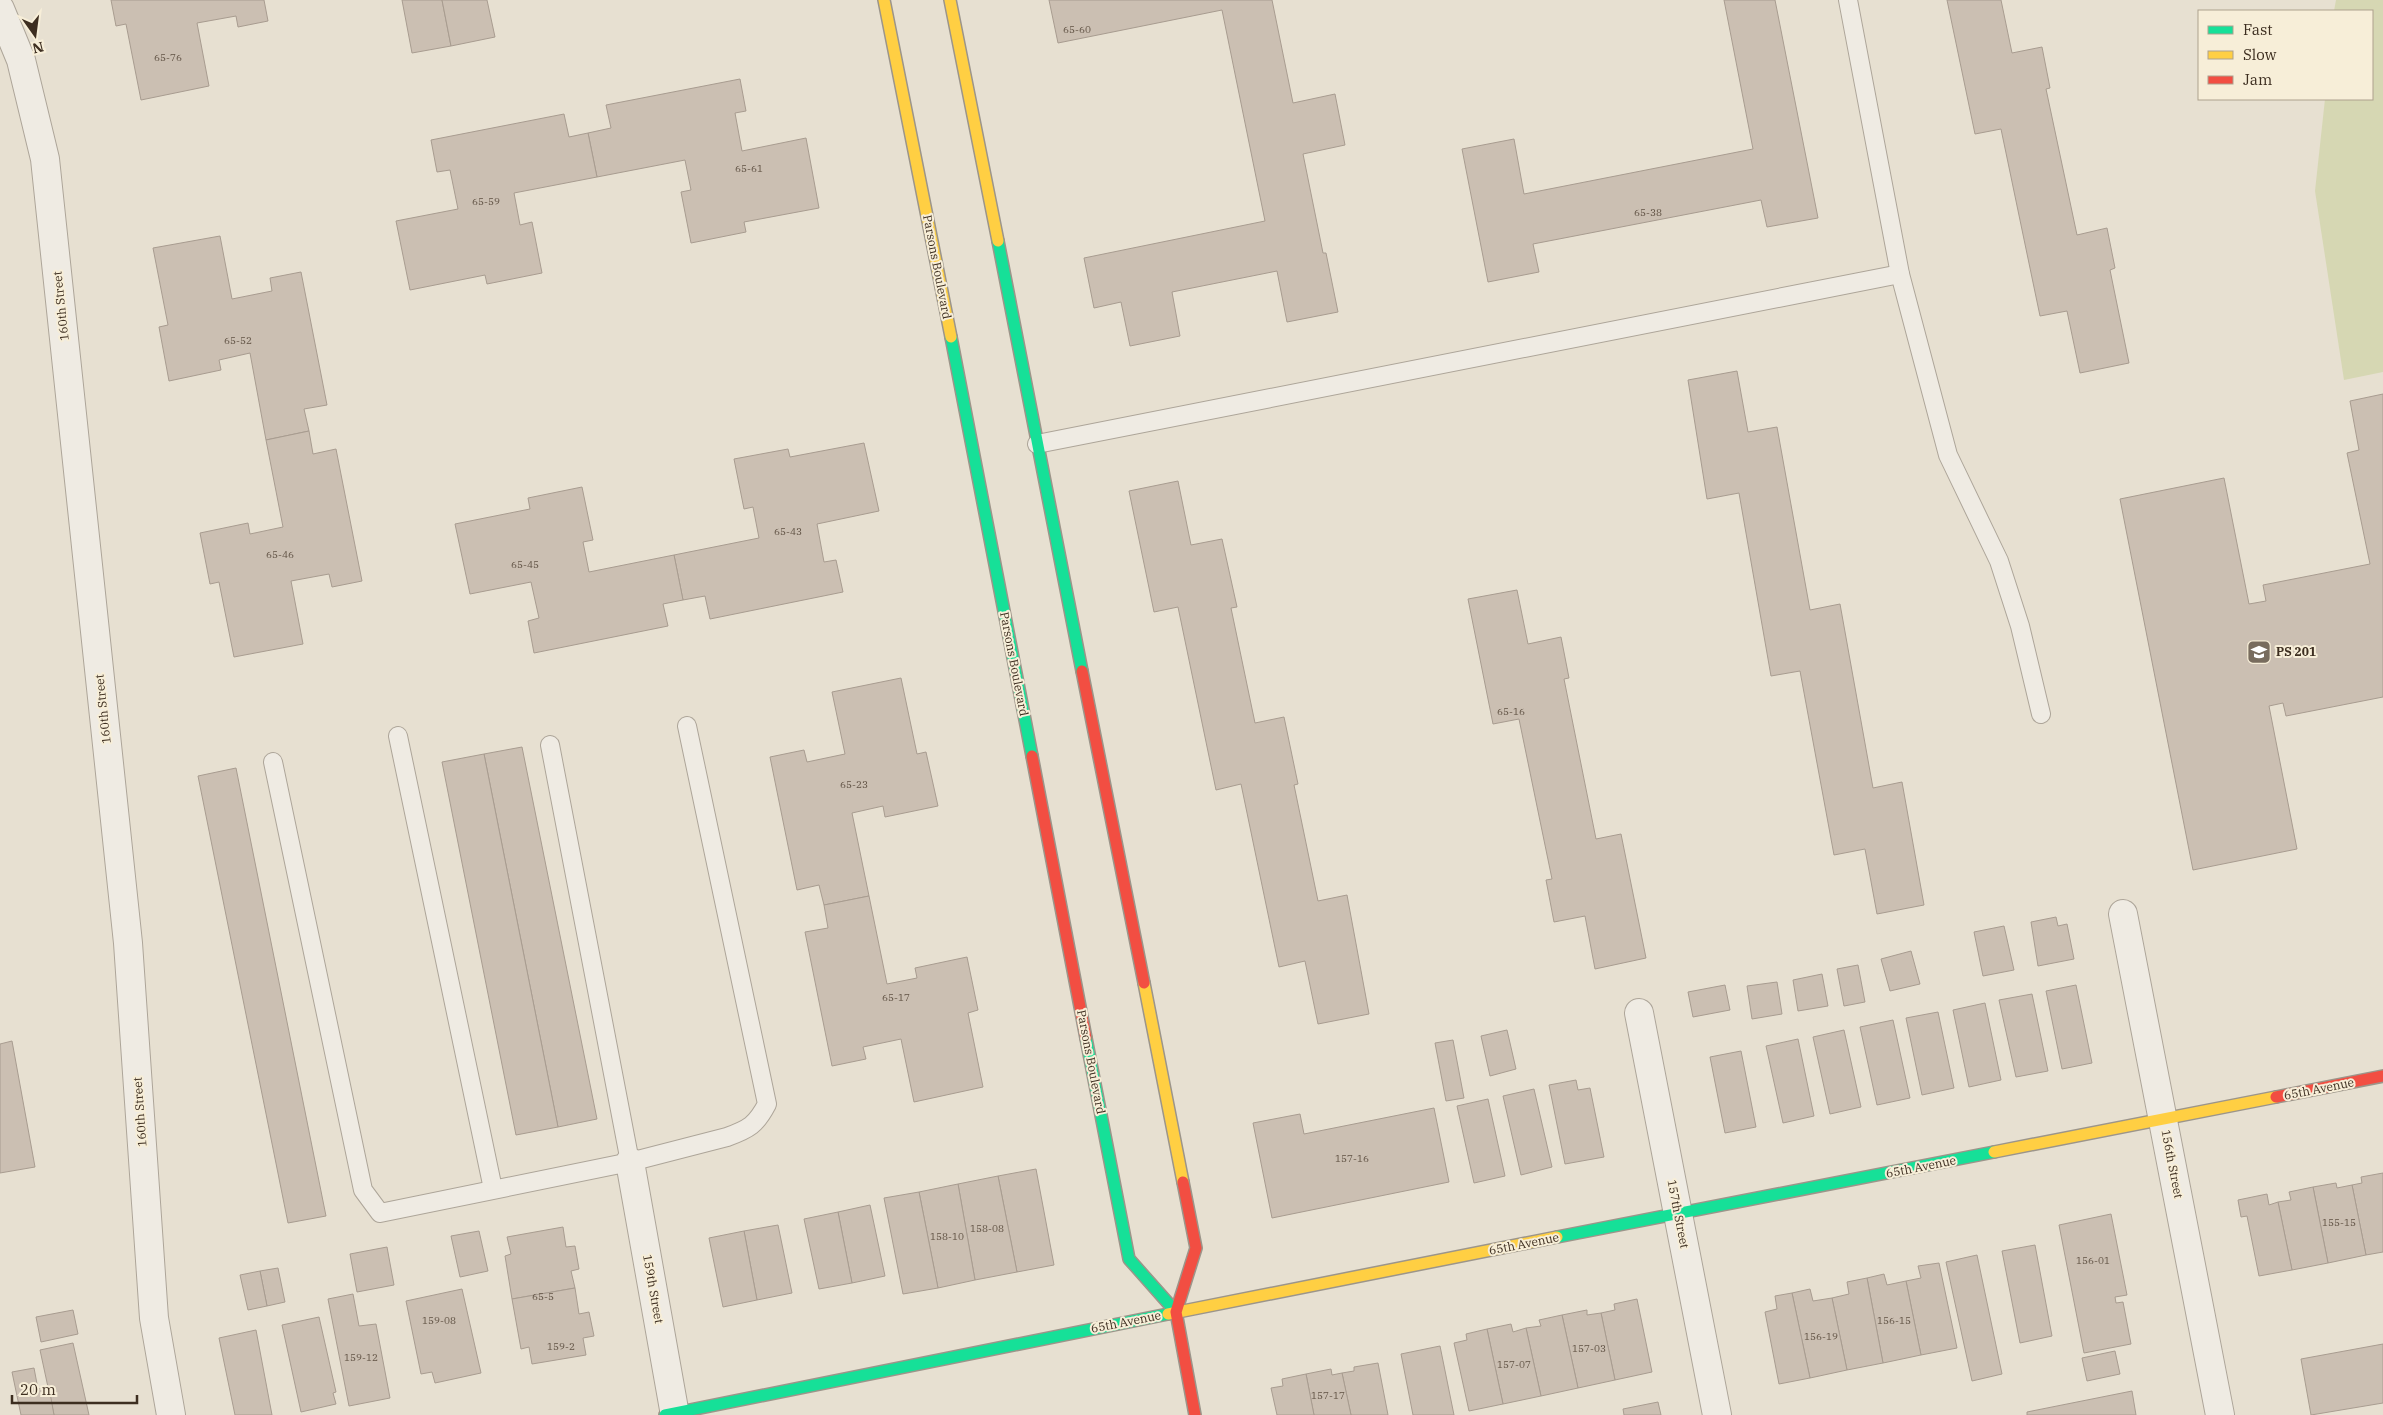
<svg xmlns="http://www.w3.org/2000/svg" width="2383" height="1415" font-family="'IBM Plex Serif',serif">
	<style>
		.green { fill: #d6d7b3 }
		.building { fill: #cbbfb2; stroke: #a89c90 }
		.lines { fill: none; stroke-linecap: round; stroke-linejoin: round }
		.lane-casing { stroke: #ada599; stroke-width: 20 }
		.street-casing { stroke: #ada599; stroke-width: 30 }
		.fast-casing { stroke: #9c958a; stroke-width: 14 }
		.slow-casing { stroke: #9c958a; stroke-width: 14 }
		.jam-casing { stroke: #9c958a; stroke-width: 14 }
		.lane { stroke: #efebe3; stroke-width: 18 }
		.street { stroke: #efebe3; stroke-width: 28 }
		.fast { stroke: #16e098; stroke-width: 11 }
		.slow { stroke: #ffcf43; stroke-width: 11 }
		.jam { stroke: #f24e42; stroke-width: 11 }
		.labels { text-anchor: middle; stroke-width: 4; stroke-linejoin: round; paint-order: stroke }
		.number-label { font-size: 10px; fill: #605244 }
		.street-label { font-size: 12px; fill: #3d2e20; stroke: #f7eed8 }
		.poi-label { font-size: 12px; font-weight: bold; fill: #3d2e20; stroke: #f7eed8; text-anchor: start }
	</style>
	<rect width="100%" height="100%" fill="#e7e0d1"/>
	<!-- green -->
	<path class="green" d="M2336 0H2383V372L2344 380 2315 191 2325 99H2372V11H2334Z"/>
	<!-- building -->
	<g class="building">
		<path d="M111 0H264L268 21 238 27 236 16 197 23 209 86 141 100 126 24 116 26Z"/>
		<path d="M402 0H442L451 46 412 53Z"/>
		<path d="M442 0H487L495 37 451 46Z"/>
		<path d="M1049 0H1272L1293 103 1335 94 1345 145 1303 154 1323 253H1326L1338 312 1287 322 1277 271 1172 292 1180 336 1130 346 1121 302 1094 308 1084 258 1265 221 1222 10 1058 43Z"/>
		<path d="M1724 0H1775L1818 218 1767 227 1761 200 1533 244 1539 272 1488 282 1462 149 1514 139 1524 194 1753 149Z"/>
		<path d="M1947 0H2001L2012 53 2042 47 2050 88 2046 89 2077 235 2107 228 2115 268 2110 270 2129 363 2080 373 2067 311 2040 316 2001 129 1975 134Z"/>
		<path d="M740 79 746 111 735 113 742 151 806 138 819 208 744 222 746 232 691 243 681 192 691 190 685 160 597 177 588 133 611 128 606 105Z"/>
		<path d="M564 114 569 137 588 133 597 177 514 193 520 225 532 222 542 273 487 284 485 275 410 290 396 221 458 209 450 170 437 172 431 140Z"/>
		<path d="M220 236 232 299 272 291 270 278 301 272 327 405 304 409 309 431 266 440 250 353 219 360 221 370 169 381 159 327 168 325 153 248Z"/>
		<path d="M1737 371 1748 432 1777 427 1810 610 1840 604 1873 788 1902 782 1924 905 1877 914 1865 849 1834 855 1800 671 1771 676 1739 493 1707 499 1688 380Z"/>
		<path d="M2383 394V697L2286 716 2283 703 2269 706 2297 849 2193 870 2120 499 2224 478 2249 604 2266 601 2263 585 2370 564 2347 453 2359 450 2350 401Z"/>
		<path d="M309 431 313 454 336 449 362 581 332 587 329 574 291 581 303 644 234 657 219 582 210 584 200 533 248 523 250 534 283 527 266 440Z"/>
		<path d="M864 443 879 511 817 524 824 562 836 560 843 592 710 619 705 596 683 600 674 555 759 538 753 507 744 509 734 459 788 449 790 457Z"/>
		<path d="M1178 481 1191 545 1222 539 1237 607 1231 608 1255 723 1284 717 1298 784 1294 785 1318 901 1347 895 1369 1014 1318 1024 1305 961 1279 967 1241 784 1216 790 1178 607 1154 612 1129 491Z"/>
		<path d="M582 487 593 540 583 542 589 572 674 555 683 600 663 604 668 626 534 653 528 621 539 618 531 582 470 594 455 524 530 509 528 498Z"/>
		<path d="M1517 590 1528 644 1561 637 1569 678 1564 679 1596 839 1621 834 1646 958 1595 969 1585 916 1554 922 1546 880 1552 879 1519 719 1493 724 1468 599Z"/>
		<path d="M901 678 917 754 926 752 938 806 885 817 883 806 852 813 869 896 824 905 819 885 797 890 770 757 804 750 807 762 845 754 832 692Z"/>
		<path d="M522 747 597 1119 558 1127 484 754Z"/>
		<path d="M484 754 558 1127 516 1135 442 762Z"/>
		<path d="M236 768 326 1216 288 1223 198 776Z"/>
		<path d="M869 896 887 984 917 978 915 968 967 957 978 1010 968 1013 983 1087 914 1102 901 1039 863 1047 866 1059 832 1066 805 932 828 928 824 905Z"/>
		<path d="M2056 917 2058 926 2067 924 2074 959 2038 966 2031 922Z"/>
		<path d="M2004 926 2014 970 1983 976 1974 932Z"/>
		<path d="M1911 951 1920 984 1890 991 1881 959Z"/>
		<path d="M1858 965 1865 1002 1844 1006 1837 969Z"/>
		<path d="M1822 974 1828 1006 1798 1011 1793 980Z"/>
		<path d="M1777 982 1782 1014 1752 1019 1747 986Z"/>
		<path d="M1725 985 1730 1010 1693 1017 1688 992Z"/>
		<path d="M2076 985 2092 1063 2062 1069 2046 991Z"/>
		<path d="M2032 994 2048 1071 2016 1077 1999 1000Z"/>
		<path d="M1985 1003 2001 1080 1969 1087 1953 1010Z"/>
		<path d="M1938 1012 1954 1088 1922 1095 1906 1018Z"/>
		<path d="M1893 1020 1910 1098 1877 1105 1860 1027Z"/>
		<path d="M1507 1030 1516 1069 1490 1076 1481 1036Z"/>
		<path d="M1844 1030 1861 1107 1830 1114 1813 1037Z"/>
		<path d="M1798 1039 1814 1116 1783 1123 1766 1046Z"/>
		<path d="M1453 1040 1464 1098 1446 1101 1435 1043Z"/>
		<path d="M12 1041 35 1167 0 1173V1044Z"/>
		<path d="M1741 1051 1756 1127 1725 1133 1710 1057Z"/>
		<path d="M1576 1080 1578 1090 1590 1088 1604 1157 1565 1164 1549 1085Z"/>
		<path d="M1534 1089 1552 1167 1521 1175 1503 1096Z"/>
		<path d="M1488 1099 1505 1176 1474 1183 1457 1106Z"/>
		<path d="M1434 1108 1449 1182 1272 1218 1253 1123 1300 1114 1304 1134Z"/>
		<path d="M1036 1169 1054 1265 1017 1272 998 1176Z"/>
		<path d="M2383 1173V1252L2366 1255 2352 1185 2362 1183 2361 1177Z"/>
		<path d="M998 1176 1017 1272 975 1280 958 1184Z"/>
		<path d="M2336 1183 2337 1188 2352 1185 2366 1255 2328 1263 2313 1187Z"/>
		<path d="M958 1184 975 1280 938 1288 919 1192Z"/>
		<path d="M2313 1187 2328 1263 2292 1270 2278 1202 2291 1200 2289 1192Z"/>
		<path d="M919 1192 938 1288 903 1294 884 1198Z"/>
		<path d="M2267 1194 2269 1205 2278 1202 2292 1270 2259 1276 2247 1216 2241 1217 2238 1200Z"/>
		<path d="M870 1205 885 1276 852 1283 838 1212Z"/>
		<path d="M838 1212 852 1283 819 1289 804 1219Z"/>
		<path d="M2111 1214 2127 1295 2115 1297 2116 1303 2123 1302 2131 1344 2084 1353 2059 1225Z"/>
		<path d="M778 1225 792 1293 757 1300 744 1231Z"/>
		<path d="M563 1227 566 1247 575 1246 579 1269 571 1271 575 1288 512 1299 505 1256 511 1254 507 1237Z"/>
		<path d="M479 1231 488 1271 460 1277 451 1236Z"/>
		<path d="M744 1231 757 1300 723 1307 709 1238Z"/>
		<path d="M2035 1245 2052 1336 2020 1343 2002 1251Z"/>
		<path d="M387 1247 394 1285 357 1292 350 1254Z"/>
		<path d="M1977 1255 2002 1374 1972 1381 1946 1262Z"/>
		<path d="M1939 1263 1957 1348 1921 1355 1906 1281 1921 1278 1918 1266Z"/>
		<path d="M278 1268 285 1302 267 1306 260 1271Z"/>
		<path d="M260 1271 267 1306 248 1310 240 1275Z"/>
		<path d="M1884 1274 1887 1285 1906 1281 1921 1355 1883 1363 1867 1278Z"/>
		<path d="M1867 1278 1883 1363 1847 1370 1832 1298 1849 1294 1847 1282Z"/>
		<path d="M575 1288 579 1314 589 1312 594 1336 583 1338 586 1355 532 1364 529 1347 521 1349 512 1299Z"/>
		<path d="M462 1289 481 1373 435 1383 432 1372 421 1374 406 1301Z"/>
		<path d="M1810 1289 1813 1301 1832 1298 1847 1370 1810 1378 1792 1293Z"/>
		<path d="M1792 1293 1810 1378 1779 1384 1765 1312 1777 1309 1775 1296Z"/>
		<path d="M353 1294 359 1326 376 1324 390 1398 349 1406 328 1299Z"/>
		<path d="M1637 1299 1652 1372 1615 1380 1601 1313 1615 1310 1614 1304Z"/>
		<path d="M73 1310 78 1334 41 1342 36 1317Z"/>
		<path d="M1587 1310V1315L1601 1313 1615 1380 1578 1388 1562 1315Z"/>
		<path d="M1562 1315 1578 1388 1541 1396 1526 1328 1541 1326 1539 1320Z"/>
		<path d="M319 1317 336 1392 333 1393 336 1404 301 1412 282 1325Z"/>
		<path d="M1511 1324 1513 1332 1526 1328 1541 1396 1503 1404 1487 1329Z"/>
		<path d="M1487 1329 1503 1404 1469 1411 1454 1343 1467 1340 1466 1334Z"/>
		<path d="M256 1330 272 1415H235L219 1338Z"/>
		<path d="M73 1343 89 1415H54L40 1350Z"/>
		<path d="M2383 1344V1403L2311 1415 2301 1359Z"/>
		<path d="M1440 1346 1454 1415H1413L1401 1354Z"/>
		<path d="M2115 1351 2120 1374 2087 1381 2082 1358Z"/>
		<path d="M1378 1363 1388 1415H1351L1342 1373 1354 1371V1367Z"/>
		<path d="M34 1368 38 1389 49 1387 54 1415H21L12 1372Z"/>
		<path d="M1331 1369 1332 1375 1342 1373 1351 1415H1314L1306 1374Z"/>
		<path d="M1306 1374 1314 1415H1277L1271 1388 1283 1386 1282 1379Z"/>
		<path d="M2132 1391 2136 1415H2027V1412Z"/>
		<path d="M1658 1402 1661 1415H1624L1623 1409Z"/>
	</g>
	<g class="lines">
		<!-- lane casing -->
		<g class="lane-casing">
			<g id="lane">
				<path d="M1848 0 1900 274 1948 455 1999 561 2020 626 2041 714"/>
				<path d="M1037 444 1900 274"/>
				<path d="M398 736 493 1189"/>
				<path d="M550 745 630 1162"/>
				<path d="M273 762 363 1190 380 1213 630 1162 727 1137C749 1129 756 1125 767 1104L687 726"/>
			</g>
		</g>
		<!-- street casing -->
		<g class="street-casing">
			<g id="street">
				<path d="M0 9 21 60 45 159 128 943 154 1318 171 1415"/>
				<path d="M2123 914 2220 1415"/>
				<path d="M1639 1013 1717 1415"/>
				<path d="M630 1162 675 1415"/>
			</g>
		</g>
		<!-- fast casing -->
		<g class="fast-casing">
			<g id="fast">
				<path d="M998 241 1082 671"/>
				<path d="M951 337 1032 756"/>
				<path d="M1086 1038 1129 1259 1176 1312"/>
				<path d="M1557 1237 1994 1152"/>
				<path d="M665 1415 1168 1314"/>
			</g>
		</g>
		<!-- slow casing -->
		<g class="slow-casing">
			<g id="slow">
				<path d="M884 0 951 337"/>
				<path d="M950 0 998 241"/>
				<path d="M1144 983 1183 1182"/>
				<path d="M1994 1152 2276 1097"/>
				<path d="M1168 1314 1557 1237"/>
			</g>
		</g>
		<!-- jam casing -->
		<g class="jam-casing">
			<g id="jam">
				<path d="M1082 671 1144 983"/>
				<path d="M1032 756 1086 1038"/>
				<path d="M2276 1097 2383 1076"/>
				<path d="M1183 1182 1196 1248 1176 1312 1195 1415"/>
			</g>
		</g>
		<!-- lane -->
		<use href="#lane" class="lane"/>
		<!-- street -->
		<use href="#street" class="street"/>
		<!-- fast -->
		<use href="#fast" class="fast"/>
		<!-- slow -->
		<use href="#slow" class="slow"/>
		<!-- jam -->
		<use href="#jam" class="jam"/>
	</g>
	<!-- icons -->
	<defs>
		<g id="school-square" transform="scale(1.25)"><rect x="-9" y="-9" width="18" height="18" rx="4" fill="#786c5e" stroke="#f7eed8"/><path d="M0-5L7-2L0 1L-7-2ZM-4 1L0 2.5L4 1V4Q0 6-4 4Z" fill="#fff"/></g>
	</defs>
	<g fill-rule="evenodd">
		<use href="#school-square" x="2259" y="652"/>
	</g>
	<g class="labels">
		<!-- number labels -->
		<g class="number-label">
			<text x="1077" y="33">65-60</text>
			<text x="168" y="61">65-76</text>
			<text x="749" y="172">65-61</text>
			<text x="486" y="205">65-59</text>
			<text x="1648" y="216">65-38</text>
			<text x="238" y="344">65-52</text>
			<text x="788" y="535">65-43</text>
			<text x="280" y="558">65-46</text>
			<text x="525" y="568">65-45</text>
			<text x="1511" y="715">65-16</text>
			<text x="854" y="788">65-23</text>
			<text x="896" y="1001">65-17</text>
			<text x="1352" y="1162">157-16</text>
			<text x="2339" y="1226">155-15</text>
			<text x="987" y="1232">158-08</text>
			<text x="947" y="1240">158-10</text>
			<text x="2093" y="1264">156-01</text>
			<text x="543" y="1300">65-5</text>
			<text x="439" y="1324">159-08</text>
			<text x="1894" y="1324">156-15</text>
			<text x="1821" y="1340">156-19</text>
			<text x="561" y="1350">159-2</text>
			<text x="1589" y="1352">157-03</text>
			<text x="361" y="1361">159-12</text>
			<text x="1514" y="1368">157-07</text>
			<text x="1328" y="1399">157-17</text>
		</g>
		<!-- street labels -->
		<g class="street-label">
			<text transform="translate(937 267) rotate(79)" y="4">Parsons Boulevard</text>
			<text transform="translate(61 306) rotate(-96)" y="4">160th Street</text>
			<text transform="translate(1014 664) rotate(79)" y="4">Parsons Boulevard</text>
			<text transform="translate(103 709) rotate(-96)" y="4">160th Street</text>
			<text transform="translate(1091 1062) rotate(79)" y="4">Parsons Boulevard</text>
			<text transform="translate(2319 1089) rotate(-11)" y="4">65th Avenue</text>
			<text transform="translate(140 1112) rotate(-94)" y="4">160th Street</text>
			<text transform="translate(2172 1164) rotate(79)" y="4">156th Street</text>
			<text transform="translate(1921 1167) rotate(-11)" y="4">65th Avenue</text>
			<text transform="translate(1678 1214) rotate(79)" y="4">157th Street</text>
			<text transform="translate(1524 1244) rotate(-11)" y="4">65th Avenue</text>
			<text transform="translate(653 1289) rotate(80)" y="4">159th Street</text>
			<text transform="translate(1126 1322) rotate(-11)" y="4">65th Avenue</text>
		</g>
		<!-- poi labels -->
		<g class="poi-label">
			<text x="2276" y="656">PS 201</text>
		</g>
	</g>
	<!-- legend -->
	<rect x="2198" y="10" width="175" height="90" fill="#f7eed8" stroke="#ada18e"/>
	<rect x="2208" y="26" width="25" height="8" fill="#16e098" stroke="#ada18e"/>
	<text x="2243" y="35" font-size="15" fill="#3d2e20">Fast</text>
	<rect x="2208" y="51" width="25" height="8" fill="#ffcf43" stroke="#ada18e"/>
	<text x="2243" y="60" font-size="15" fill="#3d2e20">Slow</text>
	<rect x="2208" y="76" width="25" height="8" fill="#f24e42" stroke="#ada18e"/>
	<text x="2243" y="85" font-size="15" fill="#3d2e20">Jam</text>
	<!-- north arrow -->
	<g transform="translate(35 35) rotate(166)" stroke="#f7eed8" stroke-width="4" paint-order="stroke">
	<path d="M0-4L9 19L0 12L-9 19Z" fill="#3d2e20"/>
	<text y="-8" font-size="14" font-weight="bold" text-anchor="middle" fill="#3d2e20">N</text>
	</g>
	<!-- scale -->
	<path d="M12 1395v8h125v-8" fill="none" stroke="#3d2e20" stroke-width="2.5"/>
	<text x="20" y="1395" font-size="15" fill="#3d2e20" stroke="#f7eed8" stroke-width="4" paint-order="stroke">20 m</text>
</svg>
